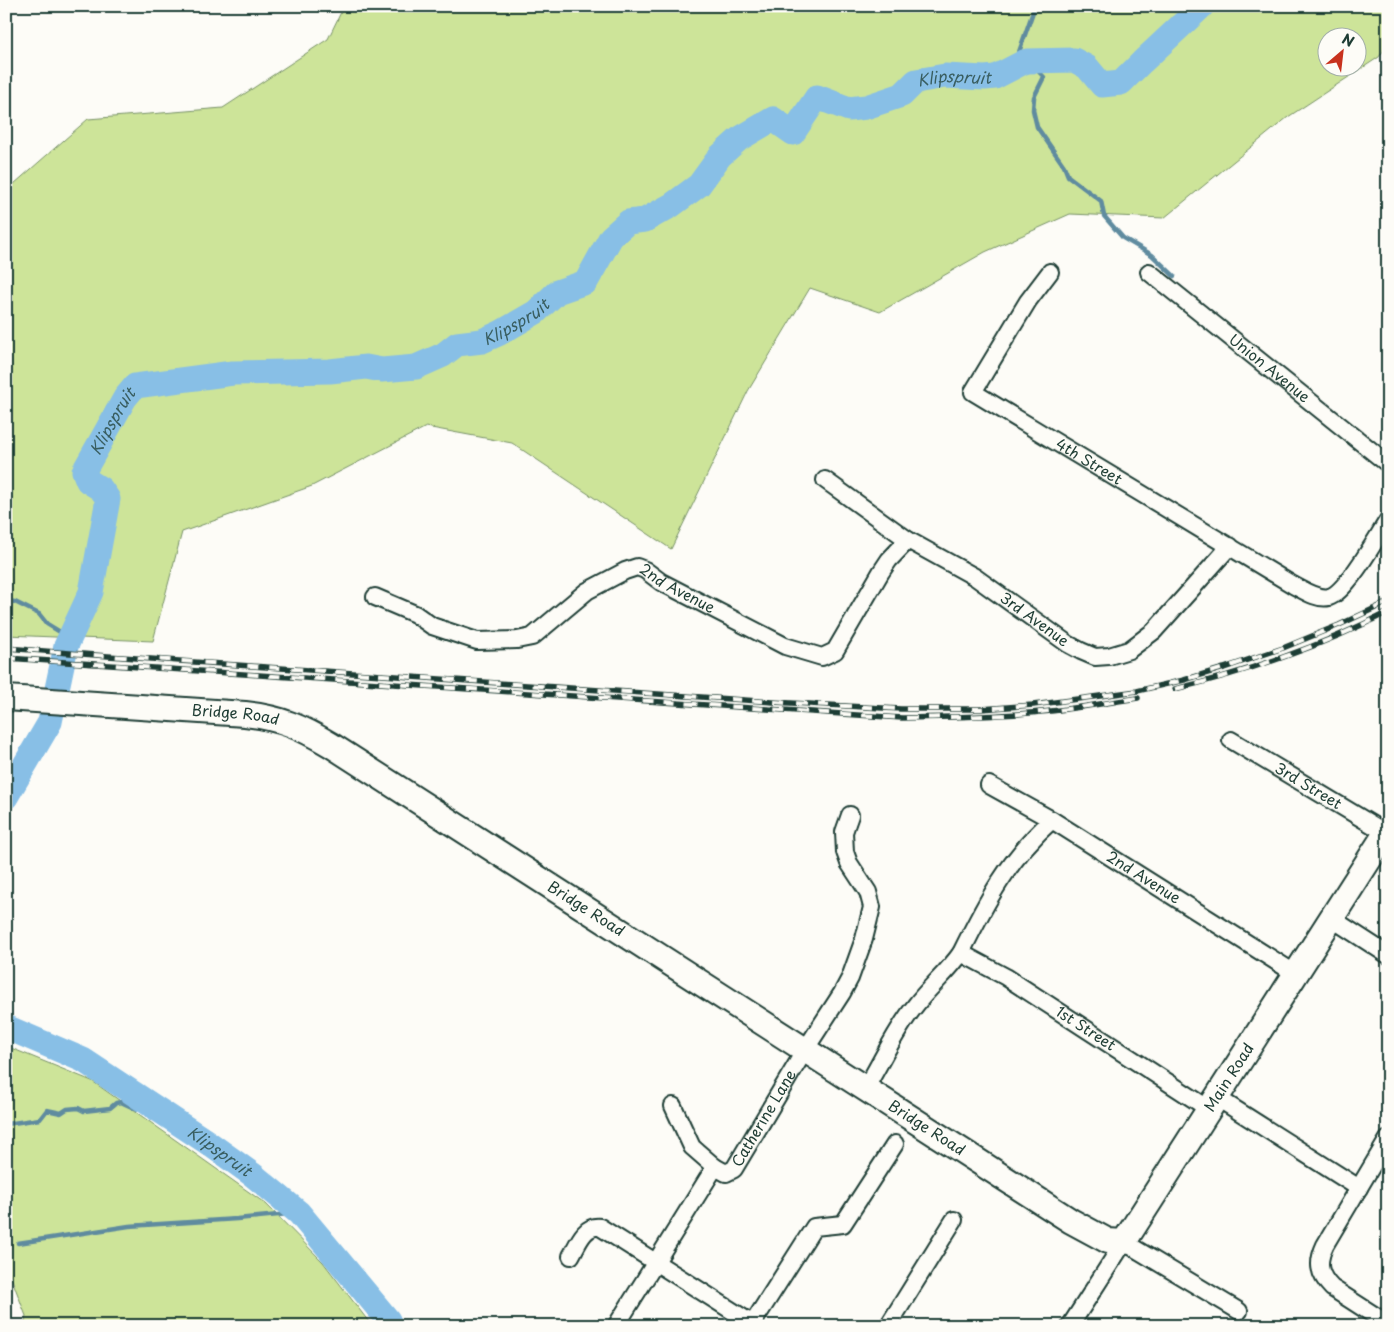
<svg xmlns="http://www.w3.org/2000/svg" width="1394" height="1332" font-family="'Playpen Sans',sans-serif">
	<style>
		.green { fill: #cde499; stroke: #769066; fill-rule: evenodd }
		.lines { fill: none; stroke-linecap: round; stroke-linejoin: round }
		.stream { stroke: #5e8b9f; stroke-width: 4.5 }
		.river { stroke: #88bfe6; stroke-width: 25 }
		.street-casing { stroke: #1f3d34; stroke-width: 20 }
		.secondary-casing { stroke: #1f3d34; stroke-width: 28 }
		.street { stroke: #fdfcf7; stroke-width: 16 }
		.secondary { stroke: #fdfcf7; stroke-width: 24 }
		.rail-casing { stroke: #1f3d34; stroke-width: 5.5 }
		.rail { stroke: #fdfcf7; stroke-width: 4; stroke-dasharray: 11; stroke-linecap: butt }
		.labels { text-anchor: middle; stroke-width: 4; stroke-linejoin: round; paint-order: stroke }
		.street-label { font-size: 15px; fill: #1f3d34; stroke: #fdfcf7 }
		.water-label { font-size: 16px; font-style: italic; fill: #395e60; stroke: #fdfcf7 }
	</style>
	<rect width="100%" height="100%" fill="#fdfcf7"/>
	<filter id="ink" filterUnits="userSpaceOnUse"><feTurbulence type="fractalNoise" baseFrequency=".02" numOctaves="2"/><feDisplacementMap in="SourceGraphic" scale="10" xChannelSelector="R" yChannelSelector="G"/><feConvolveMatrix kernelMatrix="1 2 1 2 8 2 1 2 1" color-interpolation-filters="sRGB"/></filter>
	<g filter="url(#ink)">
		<!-- green -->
		<g class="green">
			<path d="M344 6H1388V44L1379 57 1288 117 1164 218 1070 214 985 252 880 312 810 288 748 391 671 549 512 443 426 427 312 486 182 532 153 641 6 635V191L88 119 223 108 328 39ZM1326 38H1356V68H1326Z"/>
			<path d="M6 1046 92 1081 266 1204 323 1262 372 1326H24L26 1316 6 1264Z"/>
		</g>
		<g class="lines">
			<!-- stream -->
			<g class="stream">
				<path d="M1028 61 1044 77 1034 97 1033 110 1037 127 1064 166 1068 176 1101 201 1104 216 1123 238 1152 255 1174 276"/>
				<path d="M1011 69 1019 52 1035 6"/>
				<path d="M6 601 15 602 39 614 47 624 70 638"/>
				<path d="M6 1124 40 1119 47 1110 61 1113 67 1109 78 1108 84 1111 110 1108 116 1103 121 1102 136 1109 156 1108"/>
				<path d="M18 1243 129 1226 237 1219 299 1213"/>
			</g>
			<!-- river -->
			<g class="river">
				<path id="s1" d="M6 797 50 722 66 646 91 592 108 499 101 489 88 481 84 471 125 398 135 386 233 373 330 371 366 367 382 370 416 367 443 355 457 344 482 341 500 333 536 312 557 292 586 282 611 237 628 222 645 220 672 205 699 185 720 156 739 139 773 119 793 133 817 97 849 109 866 107 902 95 916 81 945 76 985 78 995 77 1024 62 1028 61 1074 60 1087 67 1102 85 1121 83 1142 62 1202 6"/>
				<path id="s2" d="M6 1027 83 1060 207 1142 253 1175 299 1213 388 1320 391 1326"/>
			</g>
			<!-- street casing -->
			<g class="street-casing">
				<g id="street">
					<path id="s3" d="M1050 272 1028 301 973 392 1293 585C1303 590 1317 600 1329 597 1347 592 1377 537 1388 520"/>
					<path id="s4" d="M1149 272 1388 464"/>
					<path id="s5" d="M825 480 908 540 975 577 1068 644 1081 651 1095 657 1109 656 1129 650 1154 631 1230 546"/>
					<path id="s6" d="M375 597 415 614 432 626 477 641 517 640 532 637 587 591 625 571 637 567 645 570 661 582 785 646 822 657 835 651 881 572 889 560 908 540"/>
					<path id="s7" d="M1231 740 1386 833"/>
					<path id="s8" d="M989 785 1052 820 1296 974"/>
					<path d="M1331 918 1388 955"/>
					<path id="s9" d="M961 953 1006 977 1209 1109"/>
					<path d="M865 1089C882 1061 895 1031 915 1006 929 987 948 972 961 953 986 902 1009 858 1052 820"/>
					<path d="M1216 1097 1359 1188"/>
					<path id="s10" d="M673 1106 692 1147 715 1167 726 1173 734 1169 805 1050 842 993 850 978 864 939 872 907 868 892 849 863 845 852 844 832 850 815"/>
					<path d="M1388 1139 1325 1245C1317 1262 1318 1274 1332 1288L1388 1324"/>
					<path d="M571 1256C578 1244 584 1225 600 1227L756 1326"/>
					<path d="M616 1326 715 1167"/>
					<path d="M751 1326 814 1227 843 1224 895 1144"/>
					<path d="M888 1326 954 1220"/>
					<path d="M1070 1326 1124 1242 1239 1311"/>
				</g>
			</g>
			<!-- secondary casing -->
			<g class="secondary-casing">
				<g id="secondary">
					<path id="s11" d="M6 698 245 714C281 718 301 727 331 745L1071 1221 1108 1241 1124 1242 1388 830"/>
				</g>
			</g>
			<!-- street -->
			<use href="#street" class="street"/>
			<!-- secondary -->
			<use href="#secondary" class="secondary"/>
			<!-- rail casing -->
			<g class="rail-casing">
				<g id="rail">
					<path d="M6 648 108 656 773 702 901 709H981L1033 705 1137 691 1184 680 1224 668 1283 648 1339 625 1388 602"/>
					<path d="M6 658 902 718C948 717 994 717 1040 712 1073 709 1105 703 1138 698"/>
					<path d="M1175 689C1244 673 1325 645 1388 612"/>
				</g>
			</g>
			<!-- rail -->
			<use href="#rail" class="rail"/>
		</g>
	</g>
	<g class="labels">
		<!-- street labels -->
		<g class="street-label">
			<text dy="5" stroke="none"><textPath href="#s4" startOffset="154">Union Avenue</textPath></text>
			<text dy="5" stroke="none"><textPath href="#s3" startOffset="278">4th Street</textPath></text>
			<text dy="5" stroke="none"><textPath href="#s6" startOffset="340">2nd Avenue</textPath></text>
			<text dy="5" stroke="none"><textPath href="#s5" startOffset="252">3rd Avenue</textPath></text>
			<text dy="5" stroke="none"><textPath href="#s11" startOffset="230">Bridge Road</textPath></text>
			<text dy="5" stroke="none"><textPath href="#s7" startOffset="90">3rd Street</textPath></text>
			<text dy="5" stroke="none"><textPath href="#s8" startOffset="180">2nd Avenue</textPath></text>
			<text dy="5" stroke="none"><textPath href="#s11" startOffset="635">Bridge Road</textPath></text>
			<text dy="5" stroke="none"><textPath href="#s9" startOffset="146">1st Street</textPath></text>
			<text dy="5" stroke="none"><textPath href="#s11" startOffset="1465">Main Road</textPath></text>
			<text dy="5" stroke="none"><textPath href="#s10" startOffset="156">Catherine Lane</textPath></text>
			<text dy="5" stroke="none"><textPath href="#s11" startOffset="1040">Bridge Road</textPath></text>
		</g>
		<!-- water labels -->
		<g class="water-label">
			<text dy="6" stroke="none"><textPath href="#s1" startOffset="1404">Klipspruit</textPath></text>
			<text dy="6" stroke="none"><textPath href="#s1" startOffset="850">Klipspruit</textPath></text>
			<text dy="6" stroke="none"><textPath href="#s1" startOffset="414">Klipspruit</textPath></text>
			<text dy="6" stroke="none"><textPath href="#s2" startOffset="248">Klipspruit</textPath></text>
		</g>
	</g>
	<!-- margin -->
	<rect width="1394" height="1332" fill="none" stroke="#fdfcf7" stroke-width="25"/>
	<rect x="12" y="12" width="1369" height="1307" fill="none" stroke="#1f3d34" stroke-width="2" filter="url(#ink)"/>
	<!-- north arrow -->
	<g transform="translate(1342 52) rotate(28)"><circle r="24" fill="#fdfcf7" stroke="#a4b0a9"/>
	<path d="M0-4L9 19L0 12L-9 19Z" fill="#c8321e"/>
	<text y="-8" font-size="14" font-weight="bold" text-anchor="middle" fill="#1f3d34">N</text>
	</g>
</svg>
